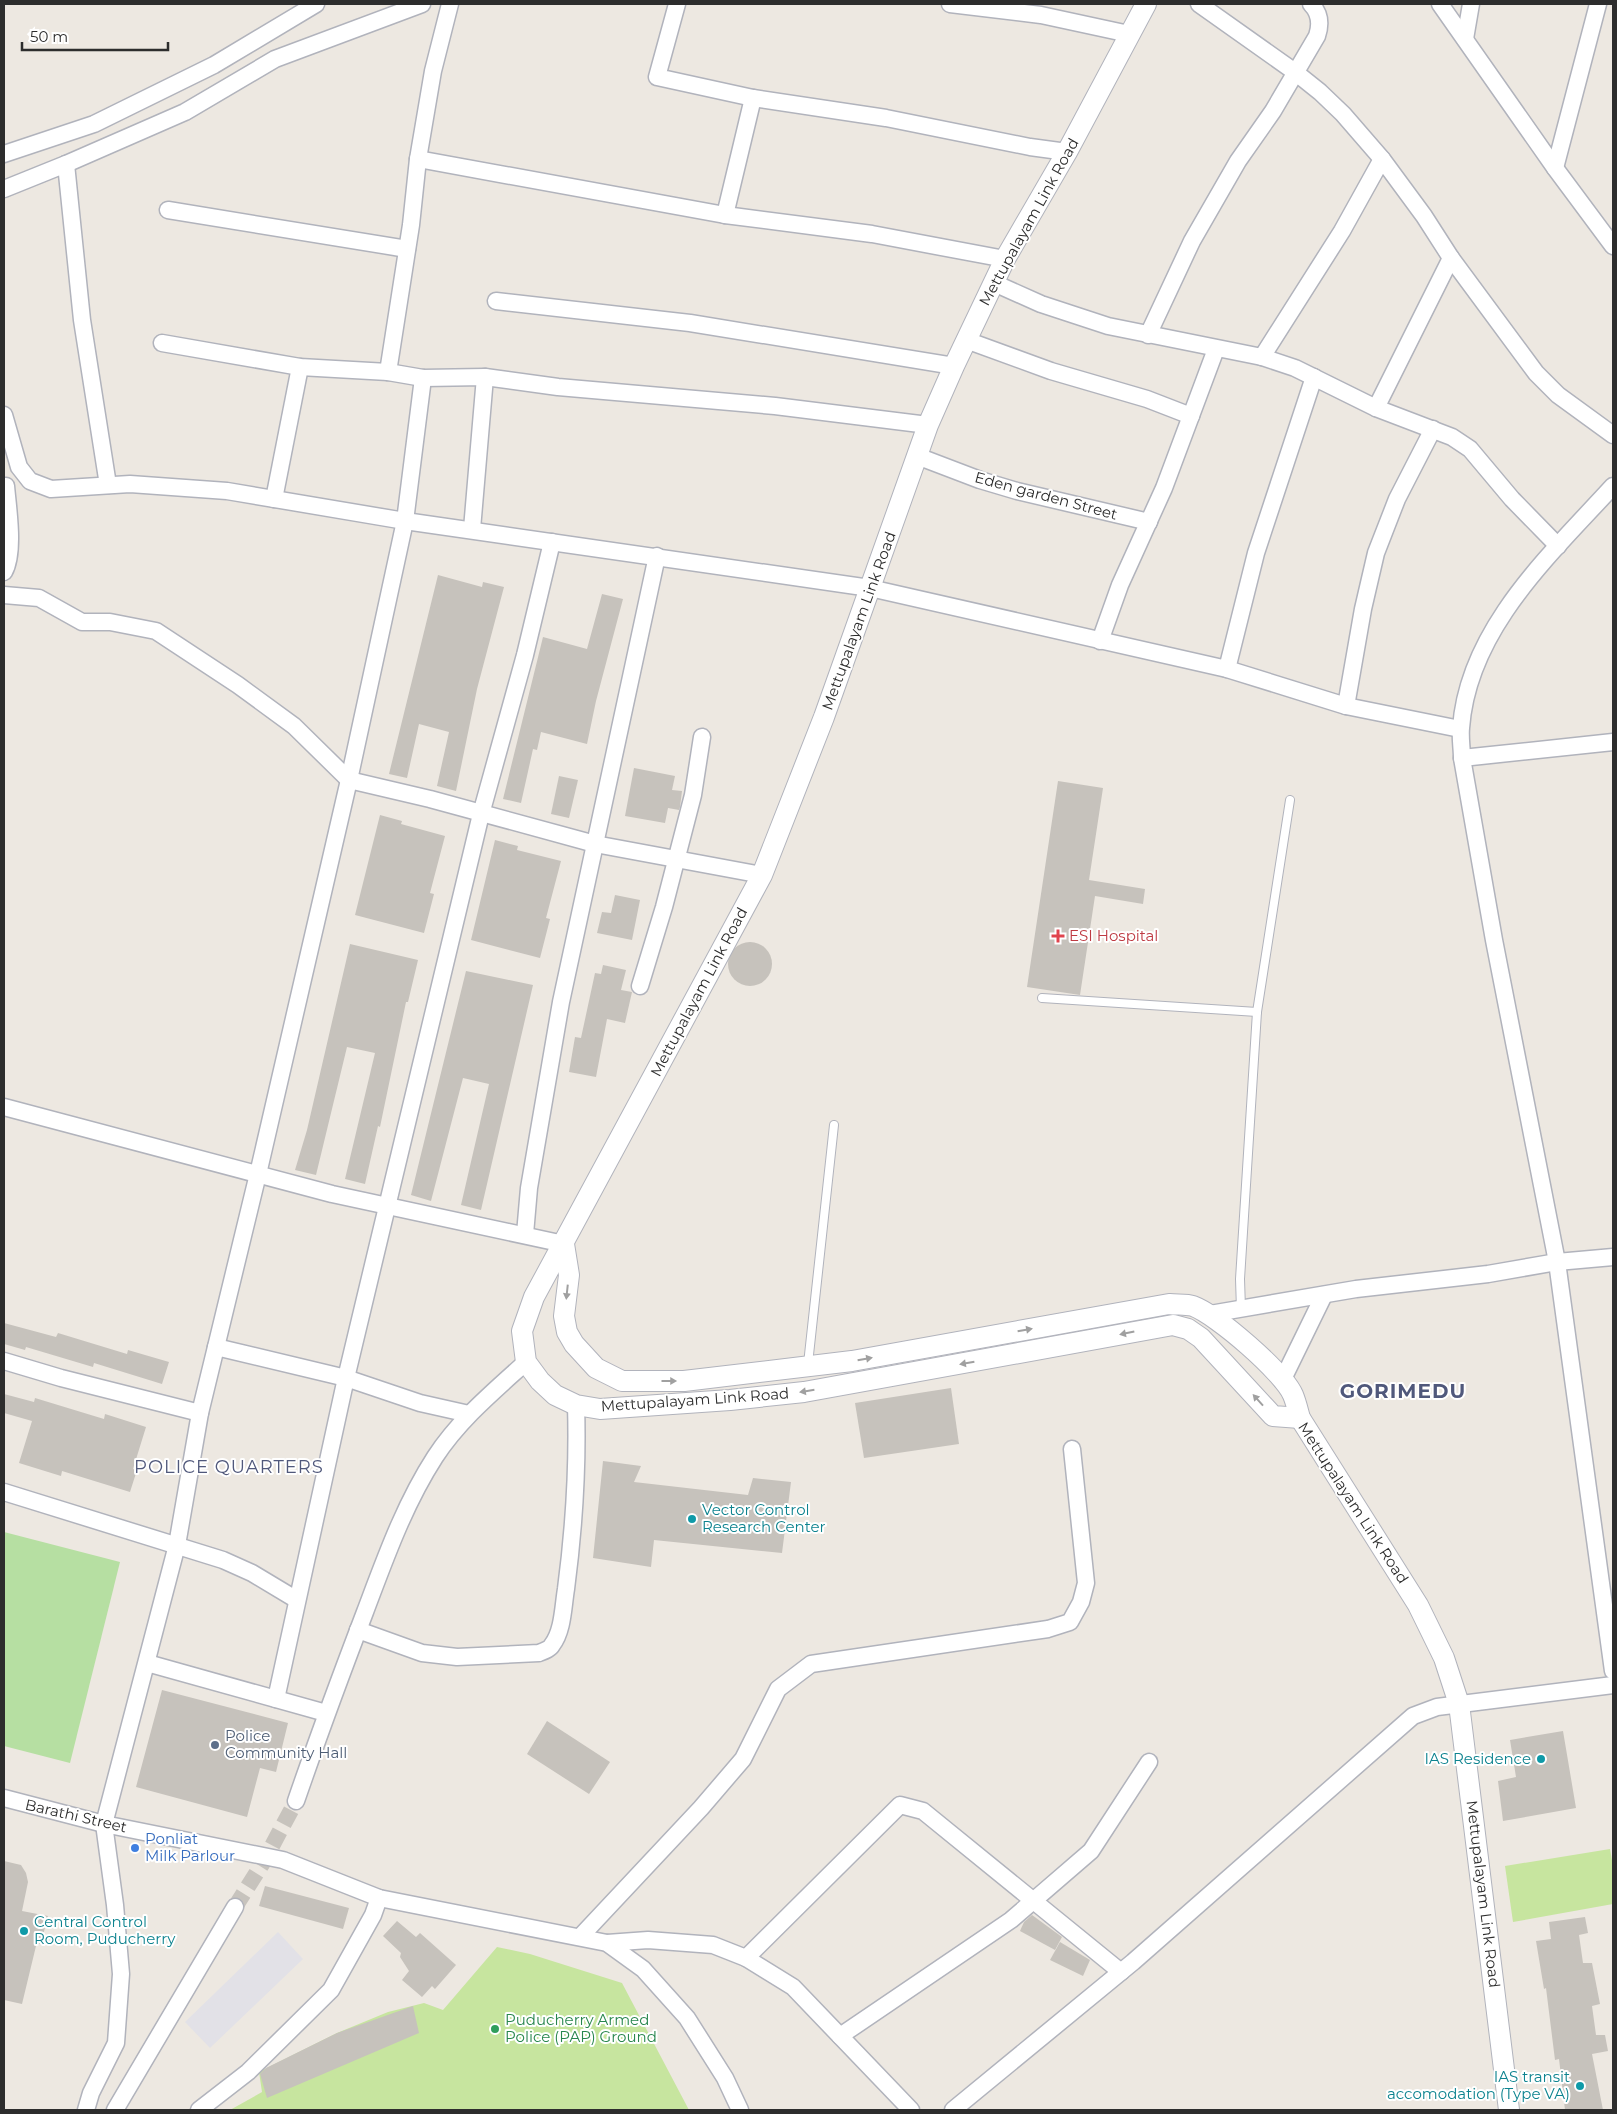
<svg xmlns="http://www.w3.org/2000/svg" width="1617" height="2114" font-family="Montserrat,sans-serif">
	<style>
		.industrial { fill: #e2e1e7 }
		.green { fill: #b6dfa2 }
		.pitch { fill: #c7e59f }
		.building { fill: #c6c2bc }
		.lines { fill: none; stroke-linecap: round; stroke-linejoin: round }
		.minor-tunnel { stroke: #c7c3bd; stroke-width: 16; stroke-dasharray: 16 8; stroke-linecap: butt }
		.service-casing { stroke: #b1b3bc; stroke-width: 10 }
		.minor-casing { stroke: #b1b3bc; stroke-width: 19 }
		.tertiary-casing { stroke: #b1b3bc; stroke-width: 22 }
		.service { stroke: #fff; stroke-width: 8 }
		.minor { stroke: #fff; stroke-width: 16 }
		.tertiary { stroke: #fff; stroke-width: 20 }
		.oneway { fill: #a0a0a0 }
		.health-dot { fill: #e0444e; stroke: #fff; stroke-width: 2 }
		.culture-dot { fill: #0f9aa8; stroke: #fff; stroke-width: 2 }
		.service-dot { fill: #5c6f8a; stroke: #fff; stroke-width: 2 }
		.shop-dot { fill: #3f7fe0; stroke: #fff; stroke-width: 2 }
		.leisure-dot { fill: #2e9e5b; stroke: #fff; stroke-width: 2 }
		.labels { text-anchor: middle; stroke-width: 4; stroke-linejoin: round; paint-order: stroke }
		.street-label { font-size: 15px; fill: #2d2d2d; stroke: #fff }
		.health-label { font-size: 15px; fill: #be3a42; stroke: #fff; text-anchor: start }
		.culture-label { font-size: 15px; fill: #0d838f; stroke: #fff; text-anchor: start }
		.service-label { font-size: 15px; fill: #4e5e75; stroke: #fff; text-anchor: start }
		.shop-label { font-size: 15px; fill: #366cbe; stroke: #fff; text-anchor: start }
		.leisure-label { font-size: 15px; fill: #27864d; stroke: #fff; text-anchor: start }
		.quarter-label { font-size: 18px; letter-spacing: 1px; fill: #50587b; stroke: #fff }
		.district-label { font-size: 20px; font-weight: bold; letter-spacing: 1px; fill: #50587b; stroke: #fff }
	</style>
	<rect width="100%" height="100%" fill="#ede8e1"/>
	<!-- industrial -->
	<path class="industrial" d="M278 1932 303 1959 210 2048 185 2022Z"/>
	<!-- green -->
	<path class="green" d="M4 1532 120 1562 70 1763 4 1746Z"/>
	<!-- pitch -->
	<g class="pitch">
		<path d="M1610 1849 1613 1866V1904L1513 1922 1505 1866Z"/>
		<path d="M497 1947 530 1954 622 1983 689 2110H230L262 2092 259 2072 337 2033 388 2012 424 2003 443 2010Z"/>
	</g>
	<!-- building -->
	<g class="building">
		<path d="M438 575 482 587 483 582 504 587 477 689 456 791 437 786 449 732 419 724 407 778 389 774Z"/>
		<path d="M602 594 623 599 596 701 587 744 541 732 537 750 533 749 521 803 503 799 543 637 587 649Z"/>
		<path d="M634 768 675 776 672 790 682 791 680 807 679 810 668 808 665 823 625 816Z"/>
		<path d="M559 776 578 780 569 818 551 814Z"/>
		<path d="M1058 781 1103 788 1089 880 1145 889 1143 904 1095 896 1080 995 1027 987Z"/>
		<path d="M380 815 402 821 401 824 445 836 430 893 434 894 424 933 355 915Z"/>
		<path d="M495 840 518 846 517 850 561 861 546 918 550 919 540 958 471 940Z"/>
		<path d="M615 895 640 900 632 940 597 933 602 912 611 913Z"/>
		<circle cx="750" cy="964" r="22"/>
		<path d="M350 944 418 960 408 1002H406L380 1127 378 1126 365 1184 345 1179 375 1053 347 1047 316 1175 295 1170 307 1130Z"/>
		<path d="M603 965 626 970 621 990 632 992 625 1023 607 1019 596 1077 569 1072 575 1037 581 1038 595 973 601 974Z"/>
		<path d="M466 971 533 985 481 1210 461 1205 489 1084 463 1078 431 1201 411 1195Z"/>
		<path d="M4 1323 56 1337 58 1333 127 1354 128 1350 169 1362 162 1384 94 1363 93 1367 26 1347 25 1350 4 1344Z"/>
		<path d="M951 1388 959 1444 864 1458 855 1403Z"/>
		<path d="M4 1394 34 1402 35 1398 104 1419 105 1414 146 1427 133 1469 137 1470 130 1492 62 1471 61 1476 19 1463 32 1421 4 1413Z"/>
		<path d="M603 1461 641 1466 634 1482 748 1495 753 1478 791 1482 782 1553 654 1540 651 1567 593 1558Z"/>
		<path d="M162 1690 288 1723 276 1772 260 1768 247 1817 136 1787Z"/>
		<path d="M547 1721 610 1762 589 1794 527 1754Z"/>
		<path d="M1563 1731 1576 1808 1503 1821 1498 1781 1516 1777 1510 1740Z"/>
		<path d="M4 1861 21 1865 26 1873 28 1882 22 1911 48 1916 41 1943 36 1946 22 2004 4 2000Z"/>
		<path d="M265 1886 349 1908 343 1929 259 1906Z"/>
		<path d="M1032 1915 1062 1937 1055 1950 1020 1931 1024 1922Z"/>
		<path d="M1585 1917 1588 1933 1579 1935 1583 1963H1592L1600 2004 1592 2006 1596 2035H1605L1608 2051 1592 2054 1603 2110H1565L1559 2059 1555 2060 1546 1988 1544 1989 1536 1941 1551 1939 1549 1922Z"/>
		<path d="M397 1921 416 1937 420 1933 456 1965 435 1989 432 1986 422 1997 402 1980 409 1971 400 1957 401 1953 383 1936Z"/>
		<path d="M1060 1942 1090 1960 1083 1976 1050 1960Z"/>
		<path d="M413 2006 419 2033 267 2098 260 2074 266 2068 337 2033Z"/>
	</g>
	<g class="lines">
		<!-- minor-tunnel -->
		<path class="minor-tunnel" d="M235 1907 264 1861 296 1801"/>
		<!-- service casing -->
		<g class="service-casing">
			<g id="service">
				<path d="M1042 998 1257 1012"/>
				<path d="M1241 1309 1240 1279 1257 1012 1290 800"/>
				<path d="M808 1364 834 1125"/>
			</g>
		</g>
		<!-- minor casing -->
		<g class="minor-casing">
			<g id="minor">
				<path d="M677 4 657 77 753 98 886 118 1030 147 1067 152"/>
				<path d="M950 4 1041 15 1129 34"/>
				<path d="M1199 4 1295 72 1320 92 1343 114 1382 159 1424 216 1451 258 1536 373 1558 395 1613 435"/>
				<path d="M1440 4 1555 168 1613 246"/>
				<path d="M1465 39 1471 4"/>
				<path d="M4 154 94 124 214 65 316 4"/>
				<path d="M418 159 725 215 872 234 1005 259"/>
				<path d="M66 164 82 320 108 485"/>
				<path d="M1555 168 1598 4"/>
				<path d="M4 189 66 164 185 112 275 59 422 4"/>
				<path d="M168 210 407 249"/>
				<path d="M725 215 753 98"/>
				<path d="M994 283 1041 304 1108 326 1262 357 1295 368 1376 408 1452 437 1470 449 1512 499 1558 546"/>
				<path d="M496 301 690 323 954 366"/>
				<path d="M1148 335 1192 241 1238 161 1273 111 1317 36C1321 24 1320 13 1311 4"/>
				<path d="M966 340 1051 371 1147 399 1191 416"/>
				<path d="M162 343 300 367 388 372 423 378 485 377 558 387 775 406 928 425"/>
				<path d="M1262 357 1342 231 1382 159"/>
				<path d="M388 372 411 225 418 159 433 71 450 4"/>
				<path d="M1376 408 1451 258"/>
				<path d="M4 415 19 467 30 481 51 489 130 484 227 491 405 521 870 588 1227 669 1346 706 1460 729"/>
				<path d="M917 456 980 480 1017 491 1149 522"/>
				<path d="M1613 486C1550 555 1468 629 1461 728 1460 738 1462 749 1462 758L1494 940 1557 1262 1613 1671"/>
				<path d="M274 499 300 367"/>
				<path d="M472 529 485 377"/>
				<path d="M4 572C15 552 8 509 6 486"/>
				<path d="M4 595 39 598 82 622H110L156 631 238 685 294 726 349 780 430 799 595 844 762 875"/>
				<path d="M1100 641 1120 585 1164 488 1216 349"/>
				<path d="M1227 669 1256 553 1314 377"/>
				<path d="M1346 706 1363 609 1376 553 1397 499 1433 429"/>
				<path d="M1462 758 1613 742"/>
				<path d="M640 986 664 907 693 795 702 737"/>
				<path d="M4 1107 332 1194 564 1244"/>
				<path d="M525 1234 529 1188 561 1002 657 556"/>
				<path d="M1210 1314 1356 1289 1488 1274 1557 1262 1613 1257"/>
				<path d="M216 1347 346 1378 420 1403 469 1414"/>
				<path d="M4 1361 61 1378 200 1413"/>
				<path d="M1282 1381 1324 1295"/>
				<path d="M4 1492 223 1560 252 1573 297 1600"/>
				<path d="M358 1630 422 1653 457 1657 539 1653C544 1651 550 1649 552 1645 563 1631 563 1607 566 1589 574 1528 578 1467 576 1405"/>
				<path d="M147 1663 326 1713"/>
				<path d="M276 1699 346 1378 481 814 525 655 552 542"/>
				<path d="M4 1798 104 1824 283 1860 379 1898 607 1943 643 1969 687 2018 725 2078 740 2110"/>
				<path d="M296 1801C318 1737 341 1675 365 1612 385 1559 404 1505 435 1457 459 1420 494 1391 526 1362"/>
				<path d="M581 1936 701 1808 743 1759 778 1689 811 1664 1048 1629 1070 1622 1081 1602 1086 1583 1072 1449"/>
				<path d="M607 1943 648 1940 713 1945 746 1958 793 1987 911 2110"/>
				<path d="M746 1958 900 1805 923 1811 1121 1972"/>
				<path d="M840 2036 1011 1920 1091 1851 1149 1762"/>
				<path d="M86 2110 91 2093 116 2043 121 1974 115 1905 104 1824 177 1545 200 1413 258 1174 349 780 405 521 423 378"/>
				<path d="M115 2110 235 1907"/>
				<path d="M199 2110 248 2072 331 1990 373 1915 379 1898"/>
				<path d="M953 2110 1133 1962 1413 1716 1437 1707 1613 1685"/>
			</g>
		</g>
		<!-- tertiary casing -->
		<g class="tertiary-casing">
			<g id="tertiary">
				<path d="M1146 4 1067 152 1005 259 954 366 928 425 824 717 762 875 534 1297 522 1331 526 1362 540 1381 555 1395 576 1405 600 1409 730 1400 804 1392 1173 1325 1188 1329 1201 1338 1273 1416 1300 1418"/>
				<path d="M564 1244 569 1275 564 1316 567 1332 574 1344 596 1368 622 1381H684L852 1361 1169 1304C1177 1305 1186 1304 1193 1306 1217 1315 1283 1372 1293 1395 1296 1402 1298 1411 1300 1418L1418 1605 1444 1658 1459 1704 1509 2110"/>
			</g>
		</g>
		<!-- service -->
		<use href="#service" class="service"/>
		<!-- minor -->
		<use href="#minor" class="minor"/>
		<!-- tertiary -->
		<use href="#tertiary" class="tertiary"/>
	</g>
	<!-- one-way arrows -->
	<defs><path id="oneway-solid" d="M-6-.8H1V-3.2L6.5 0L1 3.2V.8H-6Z" transform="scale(1.25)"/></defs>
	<g class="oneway">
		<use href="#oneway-solid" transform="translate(567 1292) rotate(96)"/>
		<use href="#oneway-solid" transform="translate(1025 1330) rotate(-10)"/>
		<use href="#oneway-solid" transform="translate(1127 1333) rotate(168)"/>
		<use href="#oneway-solid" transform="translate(865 1359) rotate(-10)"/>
		<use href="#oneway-solid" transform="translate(967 1363) rotate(170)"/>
		<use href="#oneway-solid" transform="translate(669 1381)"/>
		<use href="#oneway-solid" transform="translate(807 1391) rotate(171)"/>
		<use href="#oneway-solid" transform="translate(1258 1400) rotate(-132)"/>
	</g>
	<!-- markers -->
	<path class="health-dot" d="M1055.5 928.5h5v5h5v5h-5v5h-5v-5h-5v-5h5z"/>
	<g class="culture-dot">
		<circle cx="692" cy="1519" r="5"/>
		<circle cx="1541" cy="1759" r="5"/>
		<circle cx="24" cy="1931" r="5"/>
		<circle cx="1580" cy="2086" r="5"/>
	</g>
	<circle class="service-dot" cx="215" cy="1745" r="5"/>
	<circle class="shop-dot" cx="135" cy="1848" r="5"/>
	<circle class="leisure-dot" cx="495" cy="2029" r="5"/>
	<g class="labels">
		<!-- street labels -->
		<g class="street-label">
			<text transform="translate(1029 222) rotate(-61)" y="5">Mettupalayam Link Road</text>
			<text transform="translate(1046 496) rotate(15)" y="5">Eden garden Street</text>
			<text transform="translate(859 621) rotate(-70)" y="5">Mettupalayam Link Road</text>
			<text transform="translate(699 992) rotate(-62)" y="5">Mettupalayam Link Road</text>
			<text transform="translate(695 1400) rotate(-4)" y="5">Mettupalayam Link Road</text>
			<text transform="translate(1353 1503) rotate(57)" y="5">Mettupalayam Link Road</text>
			<text transform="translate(76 1816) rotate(13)" y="5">Barathi Street</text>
			<text transform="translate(1483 1894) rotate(83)" y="5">Mettupalayam Link Road</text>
		</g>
		<!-- health labels -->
		<g class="health-label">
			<text x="1069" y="941">ESI Hospital</text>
		</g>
		<!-- culture labels -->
		<g class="culture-label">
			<text x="702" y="1515">Vector Control<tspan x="702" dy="17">Research Center</tspan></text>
			<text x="1531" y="1764" text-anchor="end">IAS Residence</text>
			<text x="34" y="1927">Central Control<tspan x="34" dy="17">Room, Puducherry</tspan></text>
			<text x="1570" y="2082" text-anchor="end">IAS transit<tspan x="1570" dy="17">accomodation (Type VA)</tspan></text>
		</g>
		<!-- service labels -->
		<g class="service-label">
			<text x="225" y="1741">Police<tspan x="225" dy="17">Community Hall</tspan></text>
		</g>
		<!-- shop labels -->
		<g class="shop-label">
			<text x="145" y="1844">Ponliat<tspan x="145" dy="17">Milk Parlour</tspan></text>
		</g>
		<!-- leisure labels -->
		<g class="leisure-label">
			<text x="505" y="2025">Puducherry Armed<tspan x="505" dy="17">Police (PAP) Ground</tspan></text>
		</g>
		<!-- quarter labels -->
		<g class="quarter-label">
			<text x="229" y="1473">POLICE QUARTERS</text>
		</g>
		<!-- district labels -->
		<g class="district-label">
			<text x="1403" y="1398">GORIMEDU</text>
		</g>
	</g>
	<!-- border -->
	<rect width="1617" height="2114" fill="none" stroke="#2d2d2d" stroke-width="10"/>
	<!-- scale -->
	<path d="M22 42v8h146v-8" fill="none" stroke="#2d2d2d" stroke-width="2.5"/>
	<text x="30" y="42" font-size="15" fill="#2d2d2d" stroke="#ffffff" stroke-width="4" paint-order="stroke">50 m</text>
</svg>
